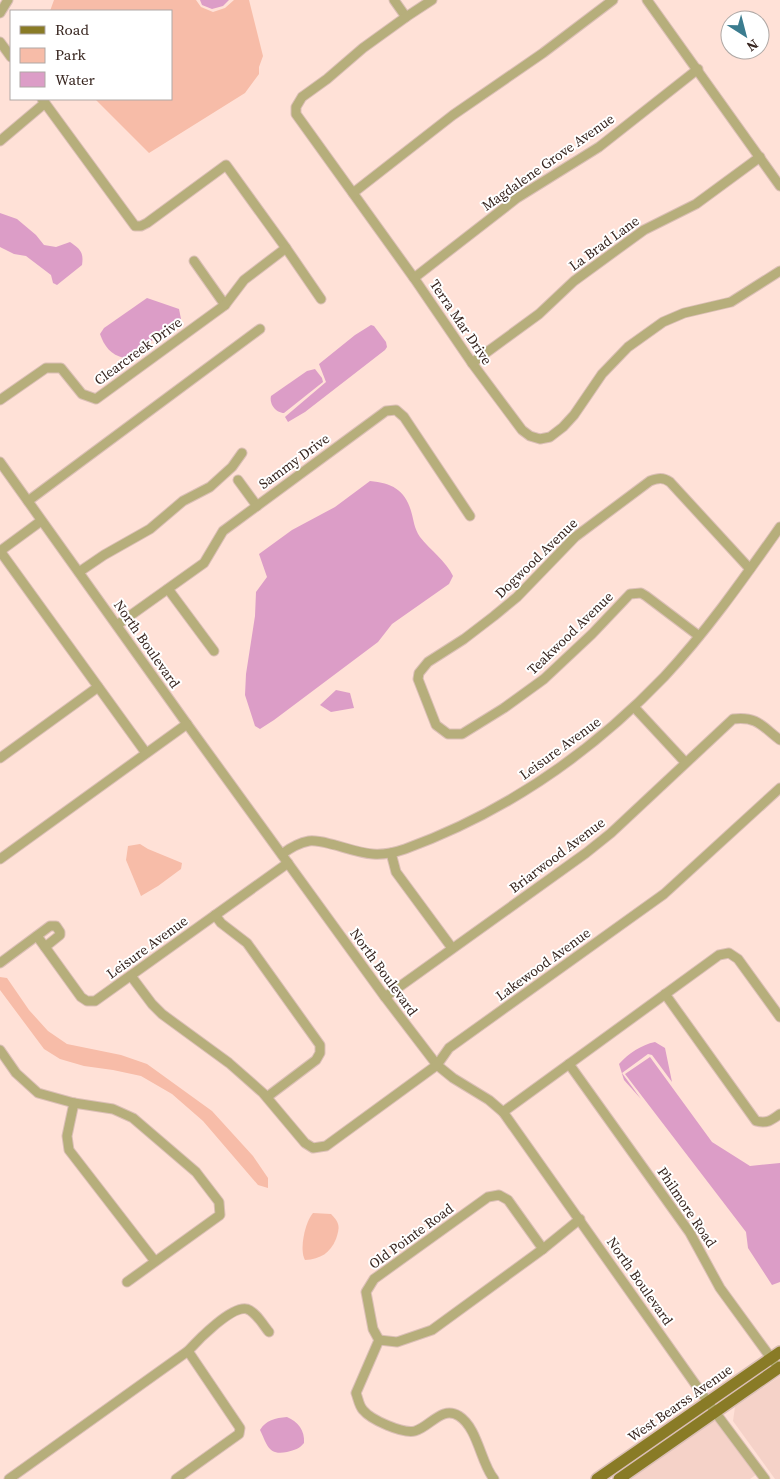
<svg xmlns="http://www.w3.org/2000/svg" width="780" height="1479" font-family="'Source Serif 4',serif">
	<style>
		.built { fill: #f5d2c8 }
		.green { fill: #f7bca8 }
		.water { fill: #dc9dc7 }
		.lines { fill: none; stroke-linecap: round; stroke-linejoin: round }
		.minor-casing { stroke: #dbbfb6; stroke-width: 11 }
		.major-casing { stroke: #dbbfb6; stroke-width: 14 }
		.minor { stroke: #b6ae7b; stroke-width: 9 }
		.major { stroke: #897b26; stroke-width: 11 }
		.labels { text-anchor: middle; stroke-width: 4; stroke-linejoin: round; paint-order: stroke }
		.street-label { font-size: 14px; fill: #37251f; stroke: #fff }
	</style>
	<rect width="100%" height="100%" fill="#ffe1d7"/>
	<!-- built -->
	<g class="built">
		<path d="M780 1376V1479H775L733 1421 735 1407Z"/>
		<path d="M716 1419 757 1474 750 1479H630Z"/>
	</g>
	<!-- green -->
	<g class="green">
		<path d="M54 0H196L201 7 213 12 225 8 234 0H249L263 56 259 67V74L245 93 149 153 95 99H171V11H50Z"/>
		<path d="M140 844 148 849 182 863 181 869 158 886 141 896 126 860 128 846Z"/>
		<path d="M0 977 7 978 29 1010 48 1031 67 1044 121 1055 147 1064 212 1111 253 1156 268 1178V1188L258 1185 203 1121 172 1094 141 1076 113 1070 84 1066 60 1059 44 1049 0 990Z"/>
		<path d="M313 1213 331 1214C340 1223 340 1227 336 1239 330 1253 321 1259 305 1260 299 1250 305 1222 313 1213Z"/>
	</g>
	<!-- water -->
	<g class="water">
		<path d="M200 0H229L223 6 212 9 202 5Z"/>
		<path d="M0 213 17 219 36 235 44 245 56 247 70 242C80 249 84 252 82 265L57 285 53 283 51 275 26 256 14 254 0 247Z"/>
		<path d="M147 298 179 309 181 319 156 338 124 358C111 355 104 346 100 334L104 328Z"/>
		<path d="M371 325 374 326 386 342 387 347 385 350 305 412 288 422 285 417 286 416 326 382 319 364 355 335Z"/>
		<path d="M315 369 322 378 323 382 284 413C276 413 269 404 271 396L307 371Z"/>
		<path d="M370 481C392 483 405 490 411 511 414 521 414 528 420 537 430 550 446 561 453 576L449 584 392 624 378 642 274 720 260 729 255 726 245 695 246 674 255 616 256 592 267 577 259 554 292 530 335 507Z"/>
		<path d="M336 690 350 693 354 708 331 712 320 705Z"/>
		<path d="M655 1042 665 1048 672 1082 652 1055 648 1054 622 1073 641 1099 624 1080 619 1064C629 1053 641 1045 655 1042Z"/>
		<path d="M650 1057 712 1142 750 1166 780 1163V1282L772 1285 748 1248 746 1232 625 1074Z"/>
		<path d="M287 1417C298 1422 305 1430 304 1443 299 1449 295 1450 287 1452 268 1456 267 1444 260 1430 266 1420 275 1418 287 1417Z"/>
	</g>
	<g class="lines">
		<!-- minor casing -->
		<g class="minor-casing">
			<g id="minor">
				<path d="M394 0 406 17"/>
				<path d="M432 0 406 17 363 48 327 79 302 97 296 107V114L414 278 472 363 522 430 530 436 540 439 550 437 563 427 574 415 602 374 628 347 663 322 684 313 731 302 780 271"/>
				<path d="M647 0 780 186"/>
				<path d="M0 13 8 0"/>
				<path d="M0 42 11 57"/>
				<path d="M42 99 135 226H141L147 223 226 165 286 248 321 299"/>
				<path d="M0 141 45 103"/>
				<path d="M353 193 453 115 543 53 613 0"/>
				<path d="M194 261 225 305"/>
				<path d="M414 278 517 198 599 147 698 69"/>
				<path d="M472 363 539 314 574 281 644 230 696 204 760 157"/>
				<path d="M0 400 46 368H61L82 394 96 399 225 305 244 280 286 248"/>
				<path d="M0 462 187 724 385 997 437 1065 453 1078 489 1100 503 1112 715 1412 765 1479"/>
				<path d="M238 480 257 506"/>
				<path d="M28 501 260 329"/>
				<path d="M0 551 146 753"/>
				<path d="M0 551 41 521"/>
				<path d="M79 572 104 555 150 529 183 501 210 487 232 467 242 453"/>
				<path d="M168 589 214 651"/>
				<path d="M117 625 204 563 223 531 386 411 396 410 404 417 470 516"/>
				<path d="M699 636 646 596 641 593 630 594 592 634 544 679 504 708 462 734H448L436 725 418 679 419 673 428 662 464 639 494 616 517 597 575 537 650 481C658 478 663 477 670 482L750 569"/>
				<path d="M634 707 685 762"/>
				<path d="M0 758 98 687"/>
				<path d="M391 853 396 872 452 948"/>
				<path d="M282 854C290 848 298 843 309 841 318 840 326 843 335 845 363 853 376 859 405 849 504 813 591 753 664 677 707 631 744 578 780 527"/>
				<path d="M0 859 187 724"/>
				<path d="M215 915 221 923 247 943 320 1045V1053L316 1060 267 1097"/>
				<path d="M37 936 81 997 87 1001H95L288 863"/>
				<path d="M0 963 50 926H56L60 932V935L45 947"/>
				<path d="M131 976 152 1004 162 1014 229 1063 263 1093 305 1143 313 1148 326 1146 437 1065 449 1048 664 894 780 788"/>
				<path d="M665 994 756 1121C767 1124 772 1120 780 1114"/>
				<path d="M385 997 586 853 611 833 733 719C757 716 762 726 780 740"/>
				<path d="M0 1050 16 1073 38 1093 74 1103 113 1109 133 1118 196 1172 219 1202 220 1215 127 1282"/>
				<path d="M569 1064 690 1233 720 1288 774 1362"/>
				<path d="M74 1103 67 1136 69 1150 154 1260"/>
				<path d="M503 1112 719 955 729 953 738 959 780 1017"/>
				<path d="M379 1340 397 1342 432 1330 543 1249 580 1219"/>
				<path d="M9 1479 188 1351C198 1340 232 1305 247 1309 256 1312 263 1325 269 1332"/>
				<path d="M176 1479 239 1434 240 1428 188 1351"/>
				<path d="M494 1479C481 1464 478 1428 459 1416 442 1405 430 1427 415 1431 403 1434 371 1420 363 1410 359 1406 358 1398 356 1393L379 1340 373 1329 366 1292 374 1279 488 1197 499 1195 508 1200 543 1249"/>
			</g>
		</g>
		<!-- major casing -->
		<g class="major-casing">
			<g id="major">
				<path d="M597 1479 780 1352"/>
				<path d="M619 1479 780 1367"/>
			</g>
		</g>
		<!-- minor -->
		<use href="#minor" class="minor"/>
		<!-- major -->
		<use href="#major" class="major"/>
	</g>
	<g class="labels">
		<!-- street labels -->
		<g class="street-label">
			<text transform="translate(548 162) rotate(-35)" y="5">Magdalene Grove Avenue</text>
			<text transform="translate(604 243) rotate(-36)" y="5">La Brad Lane</text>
			<text transform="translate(461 322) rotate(56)" y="5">Terra Mar Drive</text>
			<text transform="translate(138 351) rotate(-36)" y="5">Clearcreek Drive</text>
			<text transform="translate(294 461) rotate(-36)" y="5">Sammy Drive</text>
			<text transform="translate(536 558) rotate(-44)" y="5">Dogwood Avenue</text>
			<text transform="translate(570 633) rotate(-44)" y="5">Teakwood Avenue</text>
			<text transform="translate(147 644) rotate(55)" y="5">North Boulevard</text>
			<text transform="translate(560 748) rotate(-36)" y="5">Leisure Avenue</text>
			<text transform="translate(557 855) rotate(-37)" y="5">Briarwood Avenue</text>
			<text transform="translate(147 947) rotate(-36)" y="5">Leisure Avenue</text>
			<text transform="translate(543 964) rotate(-36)" y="5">Lakewood Avenue</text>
			<text transform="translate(384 972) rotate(54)" y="5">North Boulevard</text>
			<text transform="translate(687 1207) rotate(56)" y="5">Philmore Road</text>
			<text transform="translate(411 1236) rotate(-36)" y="5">Old Pointe Road</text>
			<text transform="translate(640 1281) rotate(55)" y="5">North Boulevard</text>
			<text transform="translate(680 1403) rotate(-35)" y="5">West Bearss Avenue</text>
		</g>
	</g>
	<!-- legend -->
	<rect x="10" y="10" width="162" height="90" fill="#ffffff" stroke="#afa8a5"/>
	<rect x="20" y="26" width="25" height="8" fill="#897b26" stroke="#afa8a5"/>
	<text x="55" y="35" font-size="15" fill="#37251f">Road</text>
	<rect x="20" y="48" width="25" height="15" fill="#f7bca8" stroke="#afa8a5"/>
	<text x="55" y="60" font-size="15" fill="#37251f">Park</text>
	<rect x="20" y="72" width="25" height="15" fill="#dc9dc7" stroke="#afa8a5"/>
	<text x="55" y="85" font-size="15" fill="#37251f">Water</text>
	<!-- north arrow -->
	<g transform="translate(745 35) rotate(144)"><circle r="24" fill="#ffffff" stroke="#afa8a5"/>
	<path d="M0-4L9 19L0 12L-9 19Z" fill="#3b7c8f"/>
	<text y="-8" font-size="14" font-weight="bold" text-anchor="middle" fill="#37251f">N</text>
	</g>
</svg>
